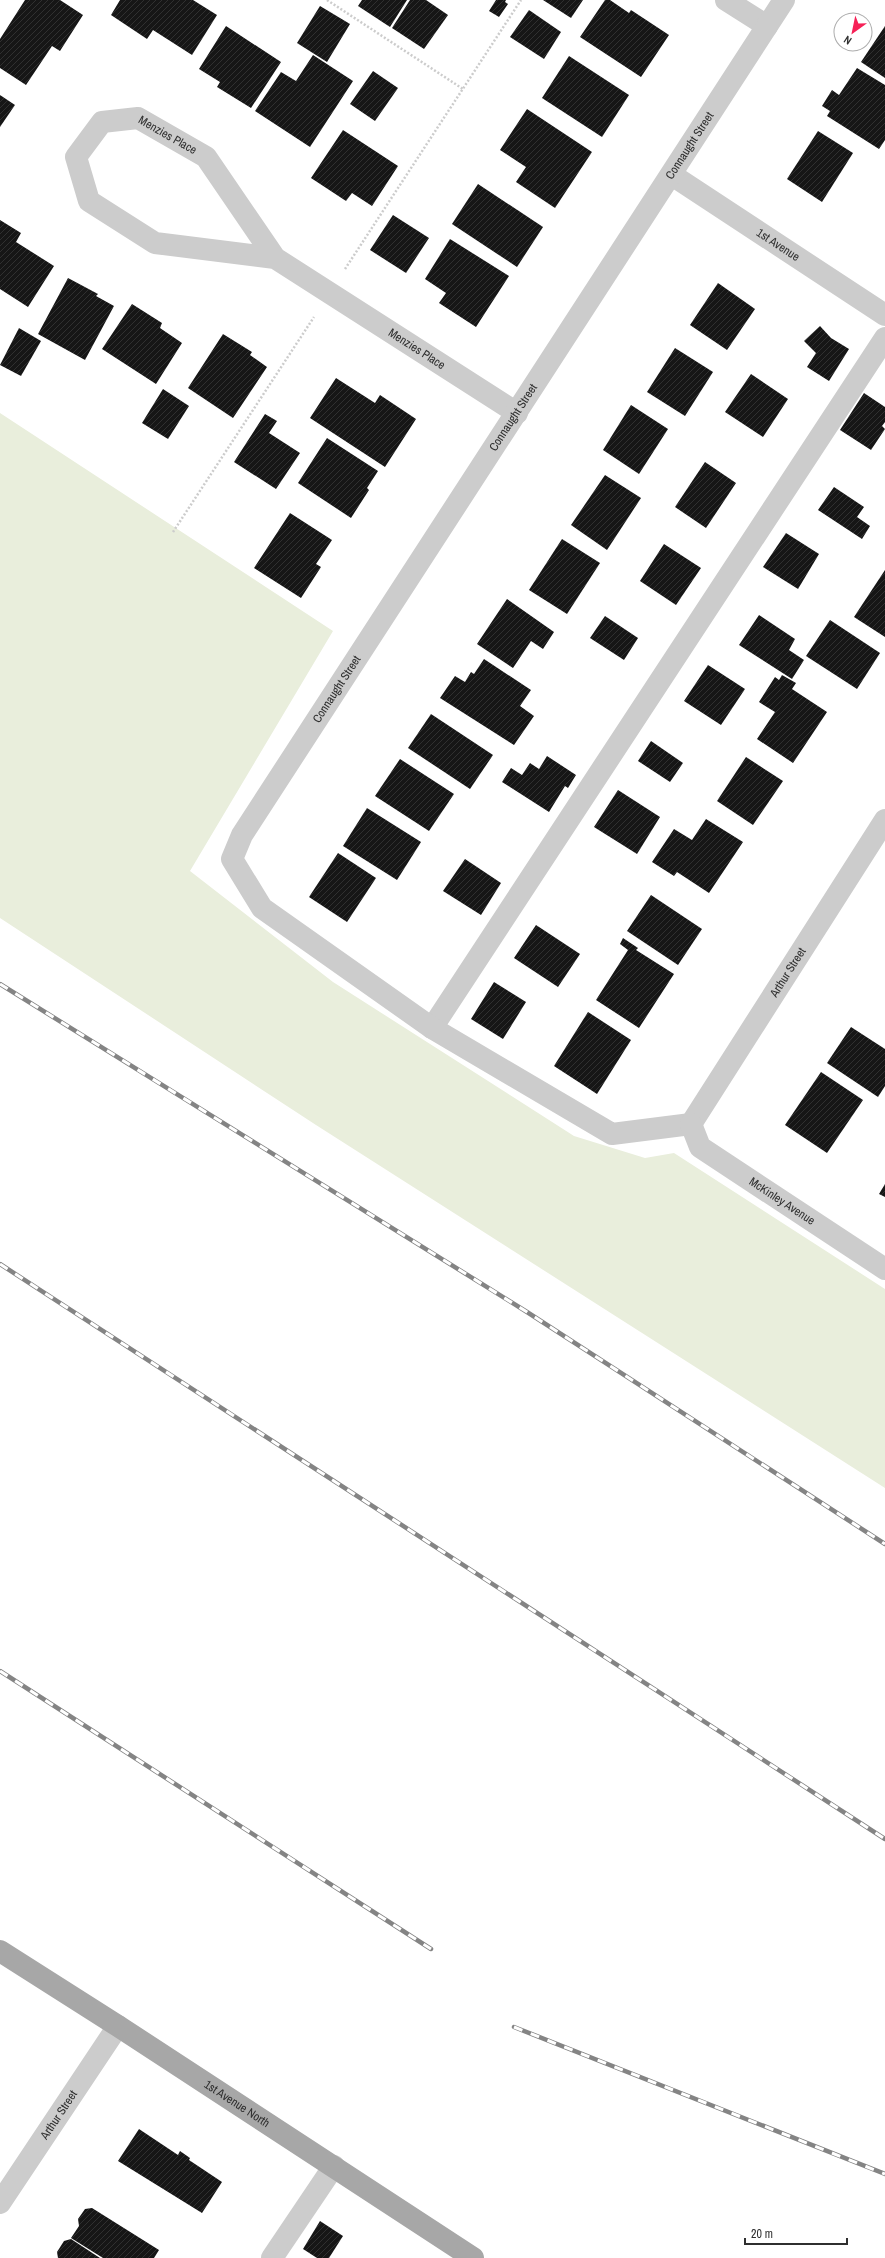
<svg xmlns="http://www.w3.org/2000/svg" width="885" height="2258" font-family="'Archivo Narrow',sans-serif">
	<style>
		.green { fill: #e9eedc }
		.building { fill: url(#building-hatch) }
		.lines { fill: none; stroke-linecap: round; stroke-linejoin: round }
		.path { stroke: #ccc; stroke-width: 2.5; stroke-dasharray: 2 2; stroke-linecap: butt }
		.minor { stroke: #ccc; stroke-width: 22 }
		.major { stroke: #a7a7a7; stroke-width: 22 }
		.rail-casing { stroke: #848484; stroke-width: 4.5 }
		.rail { stroke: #fff; stroke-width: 3; stroke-dasharray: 9; stroke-linecap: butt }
		.labels { text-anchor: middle; stroke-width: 4; stroke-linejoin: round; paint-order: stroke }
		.street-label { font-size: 12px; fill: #2f2f2f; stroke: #fff }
	</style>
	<defs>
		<pattern id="building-hatch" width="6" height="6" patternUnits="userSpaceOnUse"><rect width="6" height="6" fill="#161616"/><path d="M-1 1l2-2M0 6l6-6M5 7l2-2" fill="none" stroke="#303030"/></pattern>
	</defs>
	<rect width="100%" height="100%" fill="#fff"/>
	<!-- green -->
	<path class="green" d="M0 413 333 631 190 871 333 982 574 1136 645 1158 674 1153 885 1289V1488L316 1125 0 918Z"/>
	<!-- building -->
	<g class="building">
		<path d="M25 0H60L83 15 60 51 52 46 26 85 0 68V39Z"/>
		<path d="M120 0H193L217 15 192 55 153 30 147 39 111 15Z"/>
		<path d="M362 0H407L390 27 358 6Z"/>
		<path d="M410 0H426L448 15 424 49 392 28Z"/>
		<path d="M496 0H506L505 2 508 4 499 17 489 11Z"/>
		<path d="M543 0H583L571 18Z"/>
		<path d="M605 0H610L629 13 631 10 669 35 641 77 580 37Z"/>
		<path d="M320 6 350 24 327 62 297 43Z"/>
		<path d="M529 10 561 32 544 59 510 37Z"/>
		<path d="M226 26 281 62 251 108 217 87 220 82 199 69Z"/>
		<path d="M885 26V78L861 62Z"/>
		<path d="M313 55 353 81 310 147 255 111 281 72 296 81Z"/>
		<path d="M569 56 629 95 602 137 542 98Z"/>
		<path d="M857 68 885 85V140L879 149 827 116 830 111 822 106 832 90 839 95Z"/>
		<path d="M373 71 398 88 375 121 350 104Z"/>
		<path d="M0 95 15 105 0 127Z"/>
		<path d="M527 109 592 152 555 208 516 182 526 167 500 150Z"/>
		<path d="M343 130 398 166 372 206 352 193 346 201 311 178Z"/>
		<path d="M818 131 853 153 822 202 787 179Z"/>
		<path d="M478 184 543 227 517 267 452 224Z"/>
		<path d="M393 215 429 238 406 273 370 250Z"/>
		<path d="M0 220 21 233 16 242 54 266 28 307 0 289Z"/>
		<path d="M450 239 509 276 476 327 439 303 446 293 425 279Z"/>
		<path d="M68 278 98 294 96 296 114 306 85 360 38 334Z"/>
		<path d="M718 283 755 309 727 350 690 325Z"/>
		<path d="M132 304 162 323 160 328 182 343 156 384 102 349Z"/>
		<path d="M820 326 831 338 849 349 829 381 807 367 816 353 804 341Z"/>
		<path d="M19 328 41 341 21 376 0 365Z"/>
		<path d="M223 334 252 352 250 355 267 367 233 418 188 388Z"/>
		<path d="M675 348 713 372 685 416 647 392Z"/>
		<path d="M751 374 788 399 763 437 725 412Z"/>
		<path d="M336 378 375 403 380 395 416 419 385 467 310 418Z"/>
		<path d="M163 389 189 406 168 439 142 423Z"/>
		<path d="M864 393 885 407V422L882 426 885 429 871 450 840 430Z"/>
		<path d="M631 405 668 429 639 474 603 450Z"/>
		<path d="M265 414 277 421 269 433 300 453 276 489 234 462Z"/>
		<path d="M327 438 378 471 367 488 369 490 351 518 298 483Z"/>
		<path d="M705 462 736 483 706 528 675 507Z"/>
		<path d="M605 475 641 498 607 550 571 525Z"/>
		<path d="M834 487 864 507 857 517 870 526 862 539 818 510Z"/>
		<path d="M290 513 332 540 316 564 321 567 301 598 254 568Z"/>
		<path d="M786 533 819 554 798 589 763 567Z"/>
		<path d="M562 539 600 563 567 614 529 590Z"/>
		<path d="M664 544 701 568 676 605 640 581Z"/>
		<path d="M885 570V637L854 617Z"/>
		<path d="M507 599 554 632 543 649 531 641 513 668 477 644Z"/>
		<path d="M759 615 795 639 789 650 804 660 792 679 739 645Z"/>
		<path d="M605 616 638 638 624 660 590 638Z"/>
		<path d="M830 620 880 653 857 689 806 656Z"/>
		<path d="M484 659 531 690 520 706 534 716 514 745 440 698 455 676 465 682 471 672 474 674Z"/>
		<path d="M708 665 745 689 721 725 684 701Z"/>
		<path d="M782 675 796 683 792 689 827 712 793 763 757 739 775 712 759 702 775 677 779 680Z"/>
		<path d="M431 714 493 755 470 789 408 748Z"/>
		<path d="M651 741 683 763 670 782 638 761Z"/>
		<path d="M547 756 576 775 568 788 565 786 549 812 502 782 511 768 522 775 530 763 539 769Z"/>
		<path d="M746 757 783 781 753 825 717 801Z"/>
		<path d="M400 759 454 794 429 831 375 796Z"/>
		<path d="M618 790 660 817 637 854 594 827Z"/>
		<path d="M367 808 421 842 397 880 343 846Z"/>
		<path d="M706 819 743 842 709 893 677 872 674 876 652 862 674 829 692 840Z"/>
		<path d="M338 853 376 878 347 922 309 897Z"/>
		<path d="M465 859 501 883 481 915 443 891Z"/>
		<path d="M651 895 702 929 678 965 627 931Z"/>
		<path d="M536 925 580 954 558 987 514 958Z"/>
		<path d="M623 938 638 948 636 950 674 974 639 1028 596 1000 628 950 620 944Z"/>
		<path d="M494 982 526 1002 503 1039 471 1019Z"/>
		<path d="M588 1012 631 1040 597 1094 554 1066Z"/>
		<path d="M851 1027 885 1049V1086L878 1097 827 1063Z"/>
		<path d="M821 1072 863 1100 827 1153 785 1125Z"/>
		<path d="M885 1184V1197L879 1194Z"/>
		<path d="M139 2129 178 2155 180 2151 190 2158 189 2160 222 2182 202 2213 118 2161Z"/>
		<path d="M92 2208 159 2250 154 2258H103L71 2238 79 2226 78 2219 85 2209Z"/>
		<path d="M320 2221 343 2236 329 2258H317L303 2249Z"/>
		<path d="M71 2239 100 2258H58L57 2252 64 2241Z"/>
	</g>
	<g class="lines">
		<!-- path -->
		<g class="path">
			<path d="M327 0 463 89"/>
			<path d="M345 269 521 0"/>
			<path d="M173 532 314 317"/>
		</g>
		<!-- minor -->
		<g class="minor">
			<path d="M726 0 767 26"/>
			<path id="s1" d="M672 175 885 315"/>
			<path id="s2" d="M275 258 155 243 89 201 76 157 102 122 138 118 206 157 275 258 517 413"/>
			<path d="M432 1028 885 338"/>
			<path id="s3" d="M691 1124 612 1134 432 1028 262 908 232 859 242 835 784 0"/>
			<path id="s4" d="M691 1124 885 820"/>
			<path id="s5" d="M691 1124 700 1147 885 1269"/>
			<path id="s6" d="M0 2203 118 2026"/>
			<path d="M272 2258 334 2166"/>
		</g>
		<!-- major -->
		<path class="major" id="s7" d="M0 1951 118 2026 473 2258"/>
		<!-- rail casing -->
		<g class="rail-casing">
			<g id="rail">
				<path d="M0 984 527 1312 885 1544"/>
				<path d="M0 1264 885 1839"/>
				<path d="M0 1671 431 1949"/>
				<path d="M514 2027 885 2174"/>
			</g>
		</g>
		<!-- rail -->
		<use href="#rail" class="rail"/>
	</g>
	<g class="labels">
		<!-- street labels -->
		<g class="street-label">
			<text dy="4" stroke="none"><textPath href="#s2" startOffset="359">Menzies Place</textPath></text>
			<text dy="4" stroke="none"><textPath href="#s3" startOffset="1402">Connaught Street</textPath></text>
			<text dy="4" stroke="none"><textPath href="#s1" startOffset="127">1st Avenue</textPath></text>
			<text dy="4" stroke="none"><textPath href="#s2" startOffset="694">Menzies Place</textPath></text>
			<text dy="4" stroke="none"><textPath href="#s3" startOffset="1078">Connaught Street</textPath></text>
			<text dy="4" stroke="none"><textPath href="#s3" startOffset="754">Connaught Street</textPath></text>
			<text dy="4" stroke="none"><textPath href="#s4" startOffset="180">Arthur Street</textPath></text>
			<text dy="4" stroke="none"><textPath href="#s5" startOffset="123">McKinley Avenue</textPath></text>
			<text dy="4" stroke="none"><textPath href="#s7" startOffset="282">1st Avenue North</textPath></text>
			<text dy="4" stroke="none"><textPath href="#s6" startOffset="106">Arthur Street</textPath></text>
		</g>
	</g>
	<!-- north arrow -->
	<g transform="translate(853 32) rotate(213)"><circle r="19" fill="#ffffff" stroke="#acacac"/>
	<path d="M0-3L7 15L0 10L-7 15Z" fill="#f62157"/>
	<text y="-6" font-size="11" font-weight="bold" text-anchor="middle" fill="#2f2f2f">N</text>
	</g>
	<!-- scale -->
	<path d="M745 2238v6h102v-6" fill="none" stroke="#2f2f2f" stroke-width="2"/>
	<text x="751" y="2238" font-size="12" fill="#2f2f2f" stroke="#ffffff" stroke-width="3" paint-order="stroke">20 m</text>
</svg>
